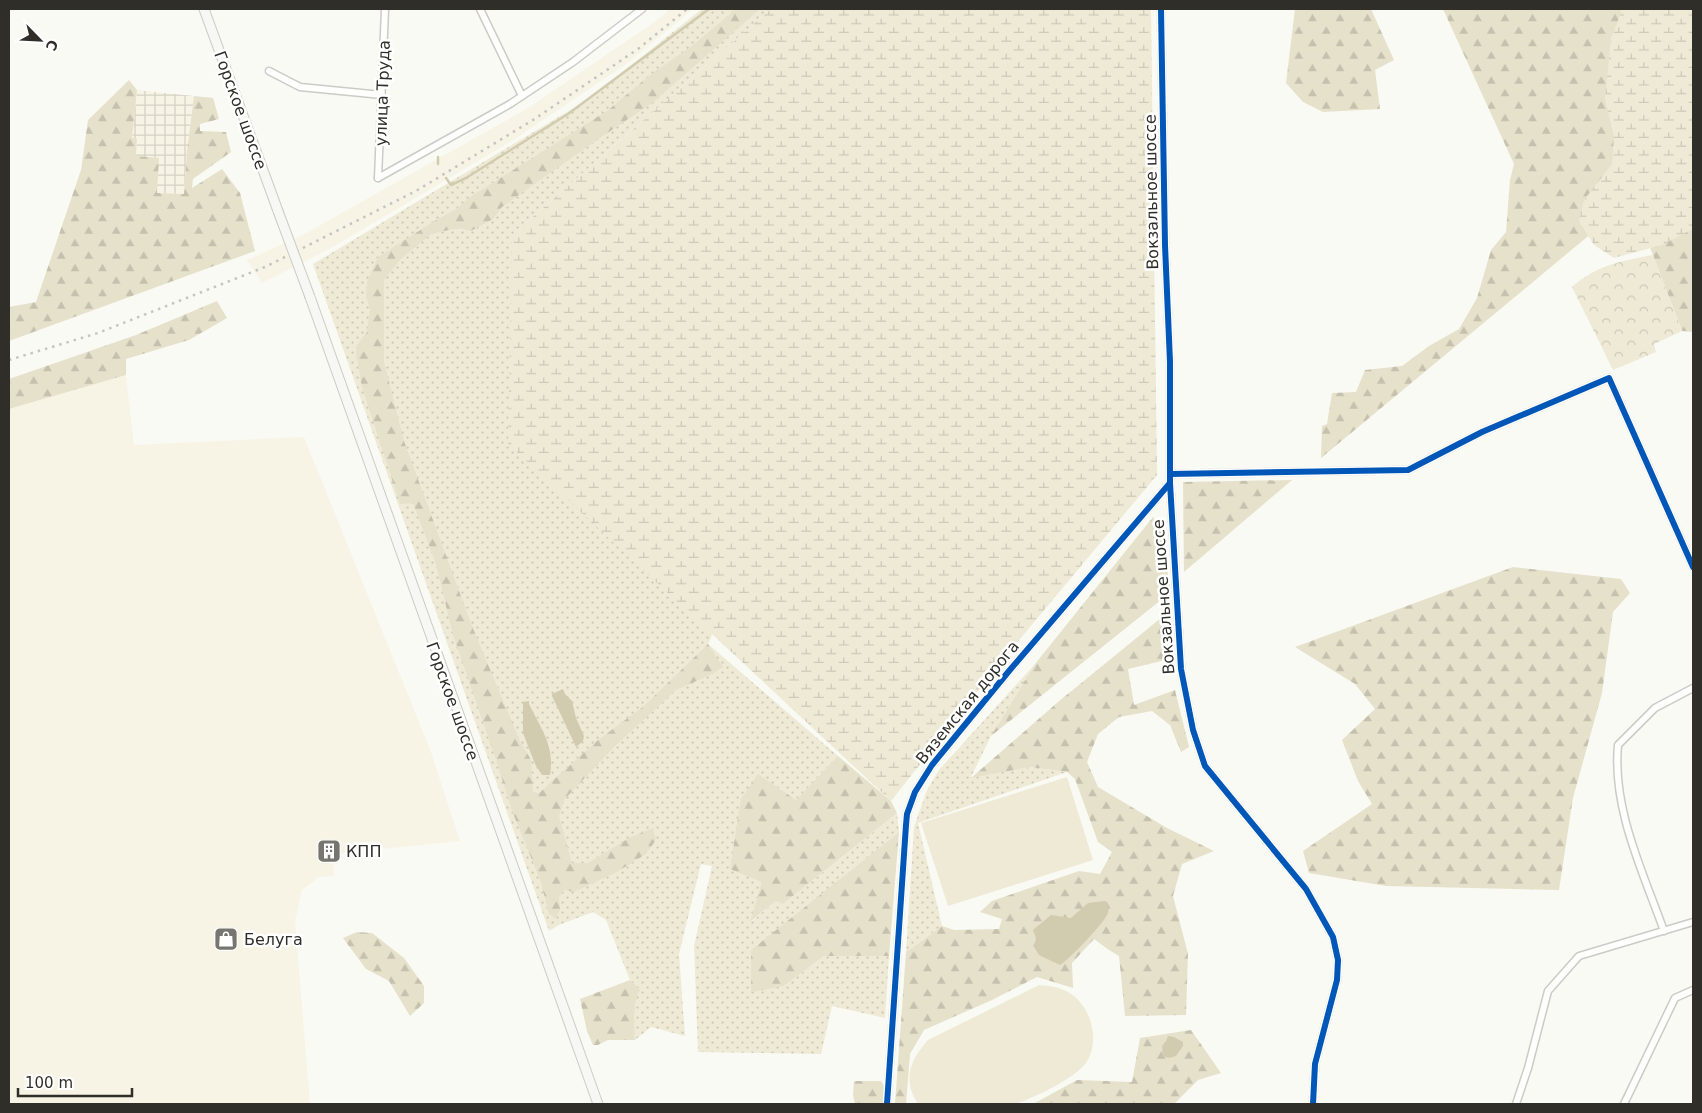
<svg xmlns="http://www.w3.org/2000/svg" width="1702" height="1113" font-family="'DejaVu Sans',sans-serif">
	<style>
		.built { fill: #f7f4e5 }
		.industrial { fill: url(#industrial-grid) }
		.grass { fill: url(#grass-dots) }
		.forest { fill: url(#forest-firs) }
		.wetland { fill: url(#wetland-marsh) }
		.park { fill: url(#park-crowns) }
		.pitch { fill: #eeead5 }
		.water { fill: #d1cbb0 }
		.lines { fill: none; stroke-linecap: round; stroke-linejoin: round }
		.stream { stroke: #d1cbb0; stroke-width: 2.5 }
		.street-casing { stroke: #cccbc6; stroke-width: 9 }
		.secondary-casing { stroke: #cccbc6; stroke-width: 11 }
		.street { stroke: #fefefd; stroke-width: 6 }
		.secondary { stroke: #f7f7f3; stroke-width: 9 }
		.rail { stroke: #c4c4c2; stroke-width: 2.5; stroke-dasharray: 2.5 5; stroke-linecap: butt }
		.secondary-bridge-casing { stroke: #cccbc6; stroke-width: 11; stroke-linecap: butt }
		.secondary-bridge { stroke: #f7f7f3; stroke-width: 9 }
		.cycleway-casing { stroke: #fff; stroke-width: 9 }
		.cycleway { stroke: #0057b8; stroke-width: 6 }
		.labels { text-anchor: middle; stroke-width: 5; stroke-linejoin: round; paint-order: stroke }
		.street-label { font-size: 16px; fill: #2f2e28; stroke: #fff }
		.poi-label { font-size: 16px; fill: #2f2e28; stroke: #fff; text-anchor: start }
	</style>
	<defs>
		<pattern id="industrial-grid" width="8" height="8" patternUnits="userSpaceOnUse" patternTransform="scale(1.25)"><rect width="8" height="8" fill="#f7f4e5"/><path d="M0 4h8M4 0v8" fill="none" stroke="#d4d2c4"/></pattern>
		<pattern id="grass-dots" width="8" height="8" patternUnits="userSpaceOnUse" patternTransform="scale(1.25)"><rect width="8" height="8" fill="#eeead5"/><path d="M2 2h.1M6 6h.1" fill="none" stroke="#ccc9b7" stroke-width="1.8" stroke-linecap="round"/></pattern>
		<pattern id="forest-firs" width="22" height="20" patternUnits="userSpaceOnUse" patternTransform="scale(1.25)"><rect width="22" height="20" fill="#e6e1ca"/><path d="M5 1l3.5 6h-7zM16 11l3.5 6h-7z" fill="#c6c1ae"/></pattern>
		<pattern id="wetland-marsh" width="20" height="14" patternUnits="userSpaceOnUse" patternTransform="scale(1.25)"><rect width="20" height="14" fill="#eeead5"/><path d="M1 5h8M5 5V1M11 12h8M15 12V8" fill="none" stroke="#ccc9b7"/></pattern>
		<pattern id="park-crowns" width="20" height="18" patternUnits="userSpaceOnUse" patternTransform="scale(1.25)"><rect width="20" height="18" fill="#eeead5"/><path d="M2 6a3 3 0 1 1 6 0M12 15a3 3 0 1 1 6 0" fill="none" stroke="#ccc9b7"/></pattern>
	</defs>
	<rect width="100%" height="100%" fill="#fafaf4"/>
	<!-- built -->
	<g class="built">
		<path d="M670 9H693L625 65 515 139 333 247 262 283 247 260 301 236 528 108 656 21Z"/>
		<path d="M126 375 134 445 304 437 431 752 460 841 333 854 334 876 319 877 302 890 295 921 310 1104H9V409Z"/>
	</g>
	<!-- industrial -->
	<path class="industrial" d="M137 90 194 96 187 151 184 194 156 193 136 157 137 139H132Z"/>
	<!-- grass -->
	<g class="grass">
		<path d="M702 9H771L512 235 712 635 708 644 838 756 796 801 763 882 751 922 776 901 783 904 897 813 899 832 751 951 784 986 824 956H889L885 1018 832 1006 821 1054 698 1052 694 946 712 866 701 864 679 954 685 1036 651 1027 635 1040 630 980 606 920 593 912 559 925 549 931 313 264 587 100Z"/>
		<path d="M1035 664 991 736 971 777 1030 767 1067 772 918 823 942 926 906 952 914 827 927 790 939 770Z"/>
	</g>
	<!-- forest -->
	<g class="forest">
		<path d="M736 9H760L652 103 597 140 502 207 493 219 471 231 458 228 431 234 400 260 384 280V362L404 441 472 626 519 739 531 760 533 792 539 793 598 740 644 706 708 644 723 667 712 674 676 690 616 745 564 800 559 816 572 863H588L629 838 653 828 656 840 646 854 617 872 574 892 564 890 559 897 560 910 556 919 549 914 541 882 512 811 498 766 453 635 436 564 413 503 400 504 362 387 356 353 357 345 367 332 370 310 366 295 368 279 378 257 436 220 455 210 470 197 607 111 650 75 692 46Z"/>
		<path d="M1295 9H1371L1394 60 1375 70 1380 109 1323 112 1303 102 1286 83Z"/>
		<path d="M1443 9H1693V149L1321 458 1322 426 1327 424 1332 393 1356 392 1365 370 1402 366 1429 346 1459 329 1477 298 1491 250 1506 232 1510 180 1514 164Z"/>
		<path d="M129 80 137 90 132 138 137 139 136 156 159 158 157 193 184 194 187 151 194 96 213 98 219 119 200 124V131L226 132 231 152 193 179 192 188 222 169 240 193 255 251 9 341V307L36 302 81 170 88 120Z"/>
		<path d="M1693 199V332L1682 331 1646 237Z"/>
		<path d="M217 301 227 318 189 340 126 359V375L9 409V379L136 335Z"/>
		<path d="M1292 480 1184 572 1183 482Z"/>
		<path d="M1153 517 1160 527 1171 592 991 736 1035 664Z"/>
		<path d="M1513 567 1621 579 1630 593 1613 612 1602 693 1573 798 1559 890 1386 886 1309 873 1303 851 1372 804 1358 781 1342 740 1375 709 1355 684 1295 647Z"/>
		<path d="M1167 613 1170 659 1128 669 1134 705 1175 690 1189 747 1181 752 1170 725 1152 711 1119 717 1098 734 1087 762 1098 787 1167 828 1214 851 1182 864 1173 896 1188 954 1186 1015 1125 1016 1119 956 1109 950 1094 939 1072 963 1073 988 1037 977 992 1000 924 1030 910 1054 906 1104H895L906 952 942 926 954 930 999 929 1002 919 980 912 992 901 1079 871 1100 874 1112 852 1098 842 1075 779 1067 772 1030 767 971 778 1058 702Z"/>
		<path d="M838 756 891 801 897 813 783 904 776 901 750 922 762 882 730 869 741 799 758 774 796 800Z"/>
		<path d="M899 832 889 956H824L784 986 751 992V950Z"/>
		<path d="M357 932 372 933 404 958 424 986V1003L410 1016 389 981 366 969 343 938Z"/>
		<path d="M630 980 640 990C632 1005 634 1023 635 1040H608L598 1045H593L587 1031 580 999Z"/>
		<path d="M1191 1030 1221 1073 1198 1080 1174 1104H1033L1077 1080 1132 1082 1140 1038Z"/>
		<path d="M854 1081H881L884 1087 883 1104H855L853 1095Z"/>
	</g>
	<!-- wetland -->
	<g class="wetland">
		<path d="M771 9H1151L1157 475 1010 651 891 801 508 444 512 235Z"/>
		<path d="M1620 9H1693V229L1662 245 1614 258 1594 245 1579 221 1584 200 1612 164 1614 137 1605 99 1611 38 1621 13Z"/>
	</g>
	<!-- park -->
	<path class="park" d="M1653 255 1682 331 1654 344 1656 352 1613 370 1572 287C1597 265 1621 261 1653 255Z"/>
	<!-- pitch -->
	<g class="pitch">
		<path d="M1067 777 1093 860 948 906 921 823Z"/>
		<path d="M1039 985C1049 986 1059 987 1068 992 1091 1005 1101 1040 1086 1063 1075 1078 1036 1097 1018 1103 1010 1106 999 1104 991 1104 967 1104 942 1104 918 1104 902 1080 910 1060 928 1040Z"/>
	</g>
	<!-- water -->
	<g class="water">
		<path d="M563 689 565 694 572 701 576 718 584 736 583 741 576 747 552 696V694Z"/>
		<path d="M529 701V704C541 729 555 746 550 775H542L535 764 523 733V702Z"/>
		<path d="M1105 901 1108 905C1108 908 1109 911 1108 913 1105 922 1069 960 1060 965L1039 955 1034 947 1036 938 1033 930 1051 915 1071 918 1088 903Z"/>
		<path d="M1168 1036 1174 1037 1183 1042V1046L1176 1056 1169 1058 1163 1056 1162 1046 1166 1041Z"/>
	</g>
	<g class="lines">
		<!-- stream -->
		<g class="stream">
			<path d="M438 157V164"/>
			<path d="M446 178 451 185 466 178 568 114 709 9"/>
		</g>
		<!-- street casing -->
		<g class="street-casing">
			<g id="street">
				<path d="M480 9 522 96"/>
				<path d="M1161 9 1165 245 1170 362V483L1181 669 1193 730 1205 766 1306 889 1333 937 1338 960 1337 980 1315 1064 1313 1104"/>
				<path d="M269 71 300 87 382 95"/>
				<path d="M378 178 510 104 573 62 642 9"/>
				<path d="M378 178 385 9"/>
				<path d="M1170 474 1408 470 1482 432 1609 378 1693 567"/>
				<path d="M1664 931C1643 872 1612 809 1618 745L1655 708 1693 688"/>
				<path d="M887 1104 906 825 907 814 915 792 932 765 1009 671 1170 483"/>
				<path d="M1516 1104 1528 1068 1548 991 1579 956 1693 922"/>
				<path d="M1624 1104 1675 998 1693 990"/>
			</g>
		</g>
		<!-- secondary casing -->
		<g class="secondary-casing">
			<g id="secondary">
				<path d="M204 9 278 211"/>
				<path d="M310 297 598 1104"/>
			</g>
		</g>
		<!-- street -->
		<use href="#street" class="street"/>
		<!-- secondary -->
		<use href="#secondary" class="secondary"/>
		<!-- rail -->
		<path class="rail" d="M9 360 98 333 265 267 416 191 533 120 638 49 687 9"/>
		<!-- secondary-bridge casing -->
		<g class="secondary-bridge-casing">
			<path id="secondary-bridge" d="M278 211 310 297"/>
		</g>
		<!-- secondary-bridge -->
		<use href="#secondary-bridge" class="secondary-bridge"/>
		<!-- cycleway casing -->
		<g class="cycleway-casing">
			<g id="cycleway">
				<path d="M1161 9 1165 245 1170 362V483L1181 669 1193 730 1205 766 1306 889 1333 937 1338 960 1337 980 1315 1064 1313 1104"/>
				<path d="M1170 474 1408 470 1482 432 1609 378 1693 567"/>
				<path d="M887 1104 906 825 907 814 915 792 932 765 1009 671 1170 483"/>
			</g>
		</g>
		<!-- cycleway -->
		<use href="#cycleway" class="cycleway"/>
	</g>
	<!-- icons -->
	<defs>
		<g id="building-square" transform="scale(1.25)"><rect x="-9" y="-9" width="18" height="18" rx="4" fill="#76756f" stroke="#fff"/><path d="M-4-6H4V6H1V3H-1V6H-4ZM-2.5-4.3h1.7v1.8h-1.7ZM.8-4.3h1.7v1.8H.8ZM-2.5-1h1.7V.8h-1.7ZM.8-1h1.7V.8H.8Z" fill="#fff"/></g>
		<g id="shop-square" transform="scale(1.25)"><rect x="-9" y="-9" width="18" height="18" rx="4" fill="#76756f" stroke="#fff"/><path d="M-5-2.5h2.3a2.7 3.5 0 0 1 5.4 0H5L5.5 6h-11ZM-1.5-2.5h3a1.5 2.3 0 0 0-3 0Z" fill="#fff"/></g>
	</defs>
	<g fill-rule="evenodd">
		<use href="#building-square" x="329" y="851"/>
		<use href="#shop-square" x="226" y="939"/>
	</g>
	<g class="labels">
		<!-- street labels -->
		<g class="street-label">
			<text transform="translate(382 93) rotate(-88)" y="6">улица Труда</text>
			<text transform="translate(241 110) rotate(70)" y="6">Горское шоссе</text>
			<text transform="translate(1151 192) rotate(-91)" y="6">Вокзальное шоссе</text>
			<text transform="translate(1163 597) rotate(-94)" y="6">Вокзальное шоссе</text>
			<text transform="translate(453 701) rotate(70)" y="6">Горское шоссе</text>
			<text transform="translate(967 702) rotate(-51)" y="6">Вяземская дорога</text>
		</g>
		<!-- poi labels -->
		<g class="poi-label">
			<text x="346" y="857">КПП</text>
			<text x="244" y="945">Белуга</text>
		</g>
	</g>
	<!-- border -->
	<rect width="1702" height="1113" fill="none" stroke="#2f2e28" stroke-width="20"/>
	<!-- north arrow -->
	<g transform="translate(40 40) rotate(114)" stroke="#ffffff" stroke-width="4" paint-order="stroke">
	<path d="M0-4L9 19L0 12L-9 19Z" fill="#2f2e28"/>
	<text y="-8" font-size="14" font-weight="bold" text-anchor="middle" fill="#2f2e28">С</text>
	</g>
	<!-- scale -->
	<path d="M18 1088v8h114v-8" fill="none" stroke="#2f2e28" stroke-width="2.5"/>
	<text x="25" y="1088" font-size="15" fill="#2f2e28" stroke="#ffffff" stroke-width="4" paint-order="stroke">100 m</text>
</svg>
